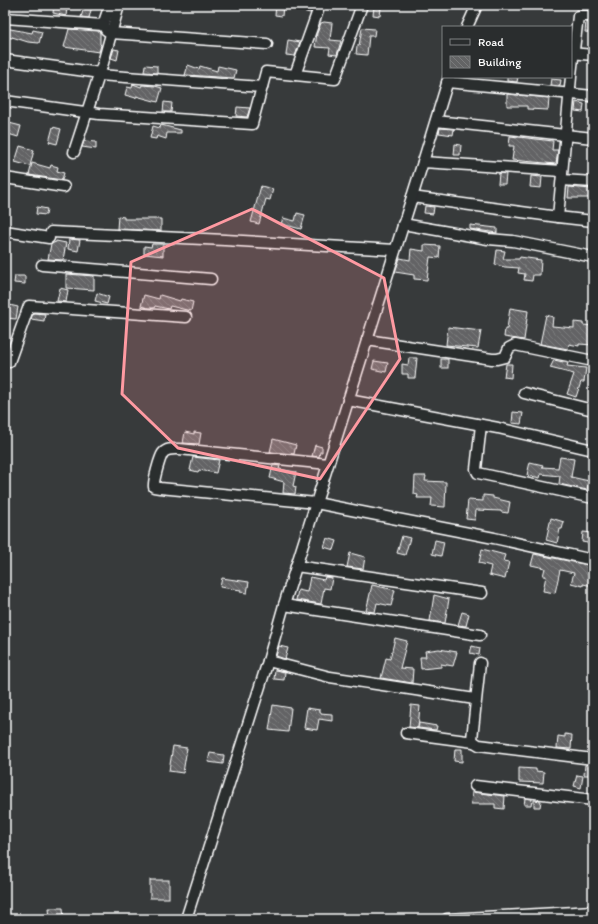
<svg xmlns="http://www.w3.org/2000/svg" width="598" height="924" font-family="Itim,sans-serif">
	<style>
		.building { fill: url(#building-back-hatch); stroke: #fff }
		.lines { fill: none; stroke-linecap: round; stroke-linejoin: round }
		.minor-casing { stroke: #fff; stroke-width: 13 }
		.minor { stroke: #2a2d2e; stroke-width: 10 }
		.marked { fill: #ff9aa2; fill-opacity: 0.2; stroke: #ff9aa2; stroke-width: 3; stroke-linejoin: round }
	</style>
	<defs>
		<pattern id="building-back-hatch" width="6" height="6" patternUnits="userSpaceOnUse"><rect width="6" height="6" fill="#636465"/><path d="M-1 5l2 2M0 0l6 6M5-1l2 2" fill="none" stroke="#7a7b7c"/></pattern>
	</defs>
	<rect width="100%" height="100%" fill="#373a3b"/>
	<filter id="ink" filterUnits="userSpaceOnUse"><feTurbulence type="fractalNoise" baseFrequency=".025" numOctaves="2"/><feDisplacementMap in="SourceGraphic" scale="8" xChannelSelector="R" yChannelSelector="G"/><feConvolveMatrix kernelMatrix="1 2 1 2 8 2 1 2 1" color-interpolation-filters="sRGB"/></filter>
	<g filter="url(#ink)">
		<!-- building -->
		<g class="building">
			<path d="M54 5 67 8 66 16 53 13Z"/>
			<path d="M85 5 92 6 89 18 81 17Z"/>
			<path d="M276 5 283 6 282 16 275 15Z"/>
			<path d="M287 5H313L310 13 287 7Z"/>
			<path d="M374 7 381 8 380 16 373 15Z"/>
			<path d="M324 22 332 23 330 40 341 41 337 55 329 54 330 48 315 47 317 33 321 23Z"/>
			<path d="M586 22H593V33L585 32Z"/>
			<path d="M5 28 32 33 33 30 42 32 39 43 28 42 12 37V38L5 37Z"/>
			<path d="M362 28 375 29 374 36H369L367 55 356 54 357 46H359Z"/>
			<path d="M69 29 99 31 100 33V44L101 45 99 52 64 47Z"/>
			<path d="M288 40 300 42 295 56 286 55Z"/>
			<path d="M114 49 119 50 117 60 111 58Z"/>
			<path d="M145 65 157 66V73L144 72Z"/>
			<path d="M188 65 199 69 200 66 217 71 218 66 236 70 234 78 185 75Z"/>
			<path d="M507 77H518L517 82 507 81Z"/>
			<path d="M551 79 561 80 560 86 550 85Z"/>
			<path d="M133 84 141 87 142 85 155 86 162 88 158 102 136 96V98L125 95 127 87 132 88Z"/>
			<path d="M507 94 549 98 548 110 527 109V106H507Z"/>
			<path d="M164 102 172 103 171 112H163Z"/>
			<path d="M576 102 584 104 583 112 575 111Z"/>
			<path d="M237 107 250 108 247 117 236 116Z"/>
			<path d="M5 122 21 126 18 137 5 133Z"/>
			<path d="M161 125 181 130V133H167L166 139 157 136 156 139 150 138 153 126 160 128Z"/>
			<path d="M53 127 61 129 57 144 49 142Z"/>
			<path d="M440 128 454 129 453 135 439 133Z"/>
			<path d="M510 136 553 141 552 150H558L556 164 512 160 514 146H509Z"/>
			<path d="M84 141 96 142V149L82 147Z"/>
			<path d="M455 144 461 145 460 155H454Z"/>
			<path d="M20 146 34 150 30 166 15 162Z"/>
			<path d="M32 163 50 168 51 165 58 167 57 171 64 173 62 180 29 175Z"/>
			<path d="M499 173 506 174 505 184H498Z"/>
			<path d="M531 176 542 177 541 188 530 187Z"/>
			<path d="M261 186 273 189 270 200 266 199 259 224 251 222Z"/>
			<path d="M569 187 591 189V198H568Z"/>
			<path d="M425 206 434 207 433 214 424 213Z"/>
			<path d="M37 207 47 209 46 215 36 214Z"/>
			<path d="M297 213 305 215 301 229 281 224 283 218 295 221Z"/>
			<path d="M118 216 124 217V219H161V231L117 229Z"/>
			<path d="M470 225 497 228V233L470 229Z"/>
			<path d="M69 239 80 240 78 251 68 249Z"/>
			<path d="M56 241 66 243 63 260 48 259 51 244 56 242Z"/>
			<path d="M152 244H163V256L144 254V246L151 247Z"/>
			<path d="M424 245 440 246 439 258 430 257 427 280 414 279V275L395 272 400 258 410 260 411 249 424 251Z"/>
			<path d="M497 250 505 251 503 259H519L520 257 541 260 540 275H533L532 281 524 280 525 274 518 273 519 268 505 267 495 265Z"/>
			<path d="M66 274 94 276V290L66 288Z"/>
			<path d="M15 276H25V284L14 283Z"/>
			<path d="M60 288 68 290 66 302 57 301Z"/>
			<path d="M97 293 109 297 107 304 95 301Z"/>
			<path d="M144 295 159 299 160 295 180 301 181 299 193 302 191 311 170 306 169 309 155 306 154 308H148L141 306Z"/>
			<path d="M5 304 18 307 16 319 5 318Z"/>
			<path d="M510 308 528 311 524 340 504 337 505 329H507Z"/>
			<path d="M33 313 45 314 44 321 31 319Z"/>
			<path d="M546 315 553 317 552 326 574 328V322L583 323V325L593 326V345L579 344V346L569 344 568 349 540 344Z"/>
			<path d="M448 327 481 331 478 348 446 345Z"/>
			<path d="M409 358H417L415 378H408V374H402V364L408 365Z"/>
			<rect x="441" y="359" width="7" height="9"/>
			<path d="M554 360 568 363 567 366 586 368 584 382H581L576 397 567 394 574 374 550 368Z"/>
			<path d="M374 361 388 363 386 372 372 369Z"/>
			<path d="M506 364H512L511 378 504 377Z"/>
			<path d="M513 412 523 413 521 424 512 423Z"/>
			<path d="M185 432 194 434V432L201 433 199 444 183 443Z"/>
			<path d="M273 439 296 445 294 454 270 452Z"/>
			<path d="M315 445 322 447V452H320L319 457 312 456Z"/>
			<path d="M193 457 219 460 216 473 199 470 198 472 190 470Z"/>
			<path d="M560 457 574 459 571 477 589 481 587 490 559 484 560 476 541 474 540 478 527 475 530 462 543 465 542 467 558 468Z"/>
			<path d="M273 465 280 466 279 469 296 472 293 486 296 487 295 494 283 493 284 482 270 478Z"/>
			<path d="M415 476H426L425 481 446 482 445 507 431 506 432 498H417L418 495 414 494Z"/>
			<path d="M483 495 493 496V498L510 502 508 513 501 512V511L476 510 475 520 466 519 468 500 483 501Z"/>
			<path d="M551 518 564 522 562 529H560L557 543 546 540Z"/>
			<path d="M583 532 593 533V544L582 542Z"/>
			<path d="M402 536 410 538 405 555 397 553Z"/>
			<path d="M327 538 337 541 334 550 324 547Z"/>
			<path d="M435 540 444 542 441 556 432 554Z"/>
			<path d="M482 549 505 555 503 561 509 562 505 579 489 575 491 566 479 563Z"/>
			<path d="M350 553 365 557 363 569 347 567Z"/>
			<path d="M534 554 593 566 592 578 593 579V586L583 584V586L571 583 574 573 560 570 555 593 543 591 546 576H543L545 568 531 565Z"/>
			<path d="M310 577 324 580 325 577 332 578 330 589 324 588 321 604 296 600 298 590 307 592Z"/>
			<path d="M222 578 249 582 247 593 240 592 241 590 220 587Z"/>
			<path d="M372 585 395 590 391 606 377 603 375 612 366 611Z"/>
			<path d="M434 595 449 599 445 623 430 621Z"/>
			<path d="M462 612 469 614 466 626 458 625Z"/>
			<path d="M395 638 407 641 400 668 413 669 412 683 381 678 386 658 390 659Z"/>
			<path d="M279 646 288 648 285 659 276 656Z"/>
			<path d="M472 646 480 648 479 655 470 653Z"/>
			<path d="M439 649 457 652 453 666 441 664V667L421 669 420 657H426L425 651Z"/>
			<path d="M275 670 285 672 284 680 274 679Z"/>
			<path d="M273 705 291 708 288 732 269 730Z"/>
			<path d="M411 705 420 706 418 728 409 727Z"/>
			<path d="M307 708 320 710V713L332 714V721L319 719 317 730 304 728Z"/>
			<path d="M419 723 437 726 436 730 418 728Z"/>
			<path d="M565 734 572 735 571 749 557 748 558 736 565 737Z"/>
			<path d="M173 746 187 748 183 773 169 771Z"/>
			<path d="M455 749H462V762L454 761Z"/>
			<path d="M210 753 224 755 223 764 208 762Z"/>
			<path d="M585 765H592L591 775H584Z"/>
			<path d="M519 768 536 769V771L544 772 543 783 519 782Z"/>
			<path d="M577 775 583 776 581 788 574 786Z"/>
			<path d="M472 792 505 796 504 809 495 808V804H471Z"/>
			<path d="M525 798 532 799 531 805H524Z"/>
			<path d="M534 800 541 801 540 807H534Z"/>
			<rect x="150" y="880" width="19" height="18"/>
			<path d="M49 908H63L64 919H50Z"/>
		</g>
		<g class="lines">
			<!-- minor casing -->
			<g class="minor-casing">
				<g id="minor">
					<path d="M5 18 103 25 110 5"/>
					<path d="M103 25 106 30 111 33 267 44"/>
					<path d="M467 27 477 5"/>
					<path d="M571 53 593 55"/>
					<path d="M5 60 100 73"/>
					<path d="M99 75 262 87"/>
					<path d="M295 75 320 5"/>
					<path d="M571 75 578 16H593"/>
					<path d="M571 77 558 217 593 221"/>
					<path d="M447 82 593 96"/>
					<path d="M5 101 99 114 252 124 266 72 335 79 362 5"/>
					<path d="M436 121 593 138"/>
					<path d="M74 152 103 63 119 5"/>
					<path d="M423 162 562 171"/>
					<path d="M5 178 64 187"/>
					<path d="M562 180 593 182"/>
					<path d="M412 197 558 217"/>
					<path d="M403 224 488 239 513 241 593 257"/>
					<path d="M5 231 49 238"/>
					<path d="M51 232 225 240 395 250"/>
					<path d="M42 265 211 279"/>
					<path d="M367 340 492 359H497L505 357 509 348 515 345 593 361"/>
					<path d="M5 361 9 362 29 306 186 317"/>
					<path d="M524 393 593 410"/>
					<path d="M348 400 498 428 593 450"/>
					<path d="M481 425 476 469 478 473 593 498"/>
					<path d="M328 464 179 449C174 449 167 448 163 453 160 457 153 481 154 487L160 488 316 503 494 538 593 560"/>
					<path d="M296 566 482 593"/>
					<path d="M284 605 480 635"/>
					<path d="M268 661 330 677 475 699"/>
					<path d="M480 663 472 739 474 742 479 745 593 759"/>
					<path d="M406 733 474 742"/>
					<path d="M475 786 593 800"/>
					<path d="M186 919 268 661 284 605 423 162 449 77"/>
					<path d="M447 919 593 911"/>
				</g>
			</g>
			<!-- minor -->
			<use href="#minor" class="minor"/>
		</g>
	</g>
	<!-- marked area -->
	<path class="marked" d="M252 209 384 278 400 359 320 479 178 448 122 394 131 262Z"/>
	<!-- margin -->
	<rect width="598" height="924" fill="none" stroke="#2a2d2e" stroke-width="20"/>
	<rect x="10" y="10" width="578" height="904" fill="none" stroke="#fff" stroke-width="1.5" filter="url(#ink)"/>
	<!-- legend -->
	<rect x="442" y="26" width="130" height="52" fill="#2a2d2e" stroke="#7f8182"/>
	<rect x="450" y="39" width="20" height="6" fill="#2a2d2e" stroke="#7f8182"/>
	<text x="478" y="46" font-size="12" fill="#ffffff">Road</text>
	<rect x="450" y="56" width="20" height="12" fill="url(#building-back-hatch)" stroke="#7f8182"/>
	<text x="478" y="66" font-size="12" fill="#ffffff">Building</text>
</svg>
